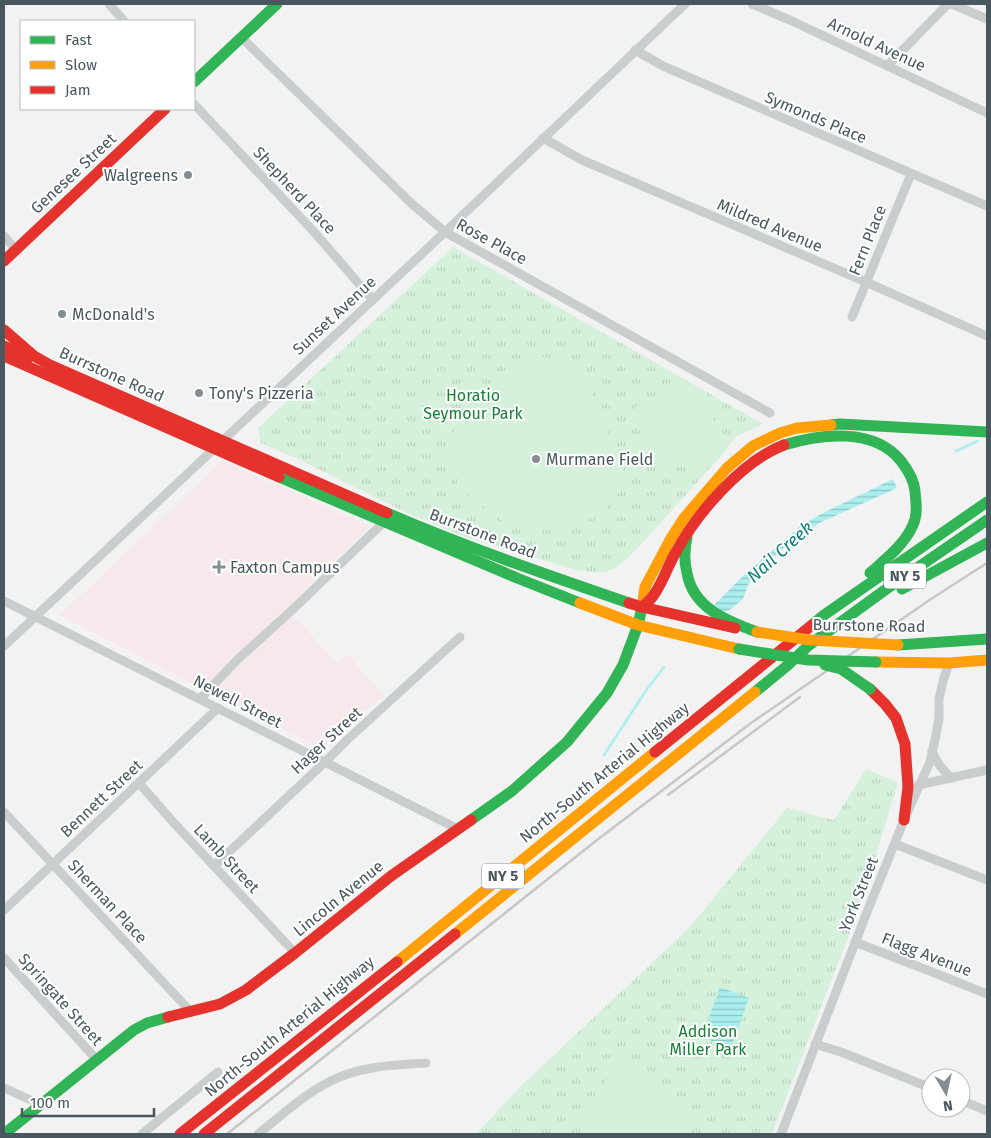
<svg xmlns="http://www.w3.org/2000/svg" width="991" height="1138" font-family="'Fira Sans',sans-serif">
	<style>
		.medical { fill: #f7e9eb }
		.grass { fill: url(#grass-tufts) }
		.garden { fill: #d6f1db }
		.water { fill: url(#water-rules) }
		.lines { fill: none; stroke-linecap: round; stroke-linejoin: round }
		.stream { stroke: #abeeee; stroke-width: 2.5 }
		.street { stroke: #c9cdcd; stroke-width: 9 }
		.fast { stroke: #30b455; stroke-width: 11 }
		.slow { stroke: #ff9f0a; stroke-width: 11 }
		.jam { stroke: #e5322d; stroke-width: 11 }
		.rail { stroke: #c5c8c8; stroke-width: 2.5 }
		.fast-bridge { stroke: #30b455; stroke-width: 11 }
		.slow-bridge { stroke: #ff9f0a; stroke-width: 11 }
		.poi-dot { fill: #848e92; stroke: #fff; stroke-width: 2 }
		.labels { text-anchor: middle; stroke-width: 4; stroke-linejoin: round; paint-order: stroke }
		.shield { fill: #fff; stroke: #7f8a8e; stroke-width: 1 }
		.shield-label { font-size: 15px; font-weight: bold; fill: #48585e }
		.street-label { font-size: 16px; fill: #48585e; stroke: #fff }
		.poi-label { font-size: 16px; fill: #48585e; stroke: #fff; text-anchor: start }
		.park-label { font-size: 16px; fill: #178136; stroke: #fff }
		.water-label { font-size: 18px; font-style: italic; fill: #0e7e7f; stroke: #fff }
	</style>
	<defs>
		<pattern id="grass-tufts" width="24" height="20" patternUnits="userSpaceOnUse" patternTransform="scale(1.25)"><rect width="24" height="20" fill="#d6f1db"/><path d="M3 7l-1-3M5 7V3M7 7l1-3M15 17l-1-3M17 17v-4M19 17l1-3" fill="none" stroke="#b9d1be"/></pattern>
		<pattern id="water-rules" width="6" height="5" patternUnits="userSpaceOnUse" patternTransform="scale(1.25)"><rect width="6" height="5" fill="#abeeee"/><path d="M0 2.5h6" fill="none" stroke="#8dc4c4"/></pattern>
	</defs>
	<rect width="100%" height="100%" fill="#f2f2f2"/>
	<!-- medical -->
	<path class="medical" d="M222 461 370 526 285 608 337 662 347 654 384 695 321 749 197 687 60 615Z"/>
	<!-- grass -->
	<g class="grass">
		<path d="M453 247 763 424 736 437 720 457 635 551C615 571 609 575 580 571L468 538 409 514 300 460 261 443 258 428Z"/>
		<path d="M866 769 898 782 863 899 772 1134H476L521 1086 690 927 787 808 834 820Z"/>
	</g>
	<!-- garden -->
	<g class="garden">
		<path d="M540 356 574 365 591 391 628 481 599 517 536 532 507 525 458 486 449 437 470 413Z"/>
		<path d="M689 387 700 391 706 401 721 440 717 452 693 464 664 463 645 446 637 424 636 407Z"/>
		<path d="M625 1063 692 1113 680 1129 674 1134H579L613 1067Z"/>
	</g>
	<!-- water -->
	<g class="water">
		<path d="M893 479 897 488 819 523 783 549 758 571 748 585 743 599 731 609 723 613 712 607 744 575 803 524 825 512Z"/>
		<path d="M720 987 749 998 731 1048 702 1037Z"/>
	</g>
	<g class="lines">
		<!-- stream -->
		<g class="stream">
			<path d="M956 451 978 441"/>
			<path d="M756 573 772 559"/>
			<path d="M604 755 647 689 664 667"/>
		</g>
		<!-- street -->
		<g class="street">
			<path d="M109 4 124 21"/>
			<path d="M752 4 792 21 987 113"/>
			<path d="M952 4 987 19"/>
			<path d="M241 37 411 203 445 232 770 413"/>
			<path d="M635 50 663 66 987 206"/>
			<path d="M887 66 948 4"/>
			<path d="M194 104 316 234 372 299"/>
			<path d="M543 138 582 160 866 282 987 336"/>
			<path d="M4 236 16 250"/>
			<path d="M852 317 911 174"/>
			<path d="M4 601 458 829"/>
			<path d="M4 646 445 232 685 4"/>
			<path d="M200 699 237 660 290 612 387 519"/>
			<path d="M932 751C937 763 942 770 952 778"/>
			<path d="M139 783 173 822 295 953"/>
			<path d="M918 785 987 770"/>
			<path d="M4 812 191 1012"/>
			<path d="M895 844 987 880"/>
			<path d="M214 866 325 762 348 739 460 637"/>
			<path d="M4 910 218 708"/>
			<path d="M855 942 927 970 987 994"/>
			<path d="M4 958 97 1060"/>
			<path d="M815 1044 841 1052 931 1088"/>
			<path d="M4 1088 42 1105"/>
			<path d="M961 1100 987 1111"/>
			<path d="M142 1134 218 1072"/>
			<path d="M258 1134C281 1116 303 1095 329 1082 359 1066 393 1065 426 1063"/>
			<path d="M781 1134 867 912 904 820 930 762 936 735 939 718V699L943 681 949 663"/>
		</g>
		<!-- fast -->
		<g class="fast">
			<path d="M194 82 277 4"/>
			<path d="M831 425 840 424 987 432"/>
			<path d="M784 445C820 434 874 427 901 461 908 470 914 480 915 491 916 503 918 514 913 525 904 545 886 559 870 573"/>
			<path d="M279 477 517 578 580 603"/>
			<path d="M387 513C466 547 547 575 629 603"/>
			<path d="M687 538C684 550 684 561 687 573 693 608 727 621 757 632"/>
			<path d="M902 589 987 543"/>
			<path d="M812 625 824 615 987 502"/>
			<path d="M898 645 987 639"/>
			<path d="M755 692 788 665 808 646 885 590 987 520"/>
			<path d="M471 820 512 791 567 742 607 693 623 665 638 625 642 607"/>
			<path d="M4 1134 134 1030 147 1023 168 1017"/>
		</g>
		<!-- slow -->
		<g class="slow">
			<path d="M580 603 638 625 739 649"/>
			<path d="M642 607 645 587 670 540 684 518 727 468 753 446 780 433 797 428 831 425"/>
			<path d="M876 662 949 663 987 660"/>
			<path d="M455 934 755 692"/>
			<path d="M397 962 655 752"/>
		</g>
		<!-- jam -->
		<g class="jam">
			<path d="M4 261 165 109"/>
			<path d="M4 330 34 356 50 365 387 513"/>
			<path d="M4 346 29 357"/>
			<path d="M4 356 279 477"/>
			<path d="M629 603 642 607 735 628"/>
			<path d="M642 607C647 603 652 599 655 593 664 580 668 565 676 552 697 513 742 461 784 445"/>
			<path d="M870 689 885 704 896 718 905 744 908 787 904 820"/>
			<path d="M655 752 812 625"/>
			<path d="M168 1017 220 1004 246 990 295 953 391 876 471 820"/>
			<path d="M180 1134 397 962"/>
			<path d="M204 1134 455 934"/>
		</g>
		<!-- rail -->
		<g class="rail">
			<path d="M668 795 800 697"/>
			<path d="M227 1134 597 840 751 723 931 599 987 563"/>
		</g>
		<!-- fast-bridge -->
		<g class="fast-bridge">
			<path d="M739 649 808 660 876 662"/>
			<path d="M825 665 841 669 870 689"/>
		</g>
		<!-- slow-bridge -->
		<path class="slow-bridge" d="M757 632 810 640 898 645"/>
	</g>
	<!-- markers -->
	<g class="poi-dot">
		<circle cx="188" cy="175" r="5"/>
		<circle cx="62" cy="314" r="5"/>
		<circle cx="199" cy="393" r="5"/>
		<circle cx="536" cy="459" r="5"/>
		<path d="M216.5 559.5h5v5h5v5h-5v5h-5v-5h-5v-5h5z"/>
	</g>
	<g class="labels">
		<!-- shield labels -->
		<g class="shield">
			<rect x="884" y="563.5" width="42" height="25" rx="4"/>
			<rect x="482" y="863.5" width="42" height="25" rx="4"/>
		</g>
		<g class="shield-label">
			<text x="905" y="581">NY 5</text>
			<text x="503" y="881">NY 5</text>
		</g>
		<!-- street labels -->
		<g class="street-label">
			<text transform="translate(877 44) rotate(25)" y="6">Arnold Avenue</text>
			<text transform="translate(816 117) rotate(23)" y="6">Symonds Place</text>
			<text transform="translate(73 173) rotate(-43)" y="6">Genesee Street</text>
			<text transform="translate(295 190) rotate(47)" y="6">Shepherd Place</text>
			<text transform="translate(770 225) rotate(23)" y="6">Mildred Avenue</text>
			<text transform="translate(867 240) rotate(-68)" y="6">Fern Place</text>
			<text transform="translate(492 241) rotate(29)" y="6">Rose Place</text>
			<text transform="translate(334 315) rotate(-43)" y="6">Sunset Avenue</text>
			<text transform="translate(112 374) rotate(24)" y="6">Burrstone Road</text>
			<text transform="translate(483 533) rotate(21)" y="6">Burrstone Road</text>
			<text transform="translate(869 625) rotate(1)" y="6">Burrstone Road</text>
			<text transform="translate(238 701) rotate(27)" y="6">Newell Street</text>
			<text transform="translate(326 740) rotate(-43)" y="6">Hager Street</text>
			<text transform="translate(604 772) rotate(-39)" y="6">North-South Arterial Highway</text>
			<text transform="translate(101 798) rotate(-43)" y="6">Bennett Street</text>
			<text transform="translate(227 858) rotate(47)" y="6">Lamb Street</text>
			<text transform="translate(858 894) rotate(-68)" y="6">York Street</text>
			<text transform="translate(338 898) rotate(-39)" y="6">Lincoln Avenue</text>
			<text transform="translate(108 901) rotate(47)" y="6">Sherman Place</text>
			<text transform="translate(927 954) rotate(21)" y="6">Flagg Avenue</text>
			<text transform="translate(61 999) rotate(48)" y="6">Springate Street</text>
			<text transform="translate(289 1026) rotate(-39)" y="6">North-South Arterial Highway</text>
		</g>
		<!-- poi labels -->
		<g class="poi-label">
			<text x="178" y="181" text-anchor="end">Walgreens</text>
			<text x="72" y="320">McDonald's</text>
			<text x="209" y="399">Tony's Pizzeria</text>
			<text x="546" y="465">Murmane Field</text>
			<text x="230" y="573">Faxton Campus</text>
		</g>
		<!-- park labels -->
		<g class="park-label">
			<text x="473" y="401">Horatio<tspan x="473" dy="18">Seymour Park</tspan></text>
			<text x="708" y="1037">Addison<tspan x="708" dy="18">Miller Park</tspan></text>
		</g>
		<!-- water labels -->
		<g class="water-label">
			<text transform="translate(780 552) rotate(-42)" y="6">Nail Creek</text>
		</g>
	</g>
	<!-- border -->
	<rect width="991" height="1138" fill="none" stroke="#48585e" stroke-width="10"/>
	<!-- legend -->
	<rect x="20" y="20" width="175" height="90" fill="#ffffff" stroke="#b6bcbf"/>
	<rect x="30" y="36" width="25" height="8" fill="#30b455" stroke="#b6bcbf"/>
	<text x="65" y="45" font-size="15" fill="#48585e">Fast</text>
	<rect x="30" y="61" width="25" height="8" fill="#ff9f0a" stroke="#b6bcbf"/>
	<text x="65" y="70" font-size="15" fill="#48585e">Slow</text>
	<rect x="30" y="86" width="25" height="8" fill="#e5322d" stroke="#b6bcbf"/>
	<text x="65" y="95" font-size="15" fill="#48585e">Jam</text>
	<!-- north arrow -->
	<g transform="translate(946 1093) rotate(171)"><circle r="24" fill="#ffffff" stroke="#b6bcbf"/>
	<path d="M0-4L9 19L0 12L-9 19Z" fill="#848e92"/>
	<text y="-8" font-size="14" font-weight="bold" text-anchor="middle" fill="#48585e">N</text>
	</g>
	<!-- scale -->
	<path d="M22 1108v8h132v-8" fill="none" stroke="#48585e" stroke-width="2.5"/>
	<text x="30" y="1108" font-size="15" fill="#48585e" stroke="#ffffff" stroke-width="4" paint-order="stroke">100 m</text>
</svg>
